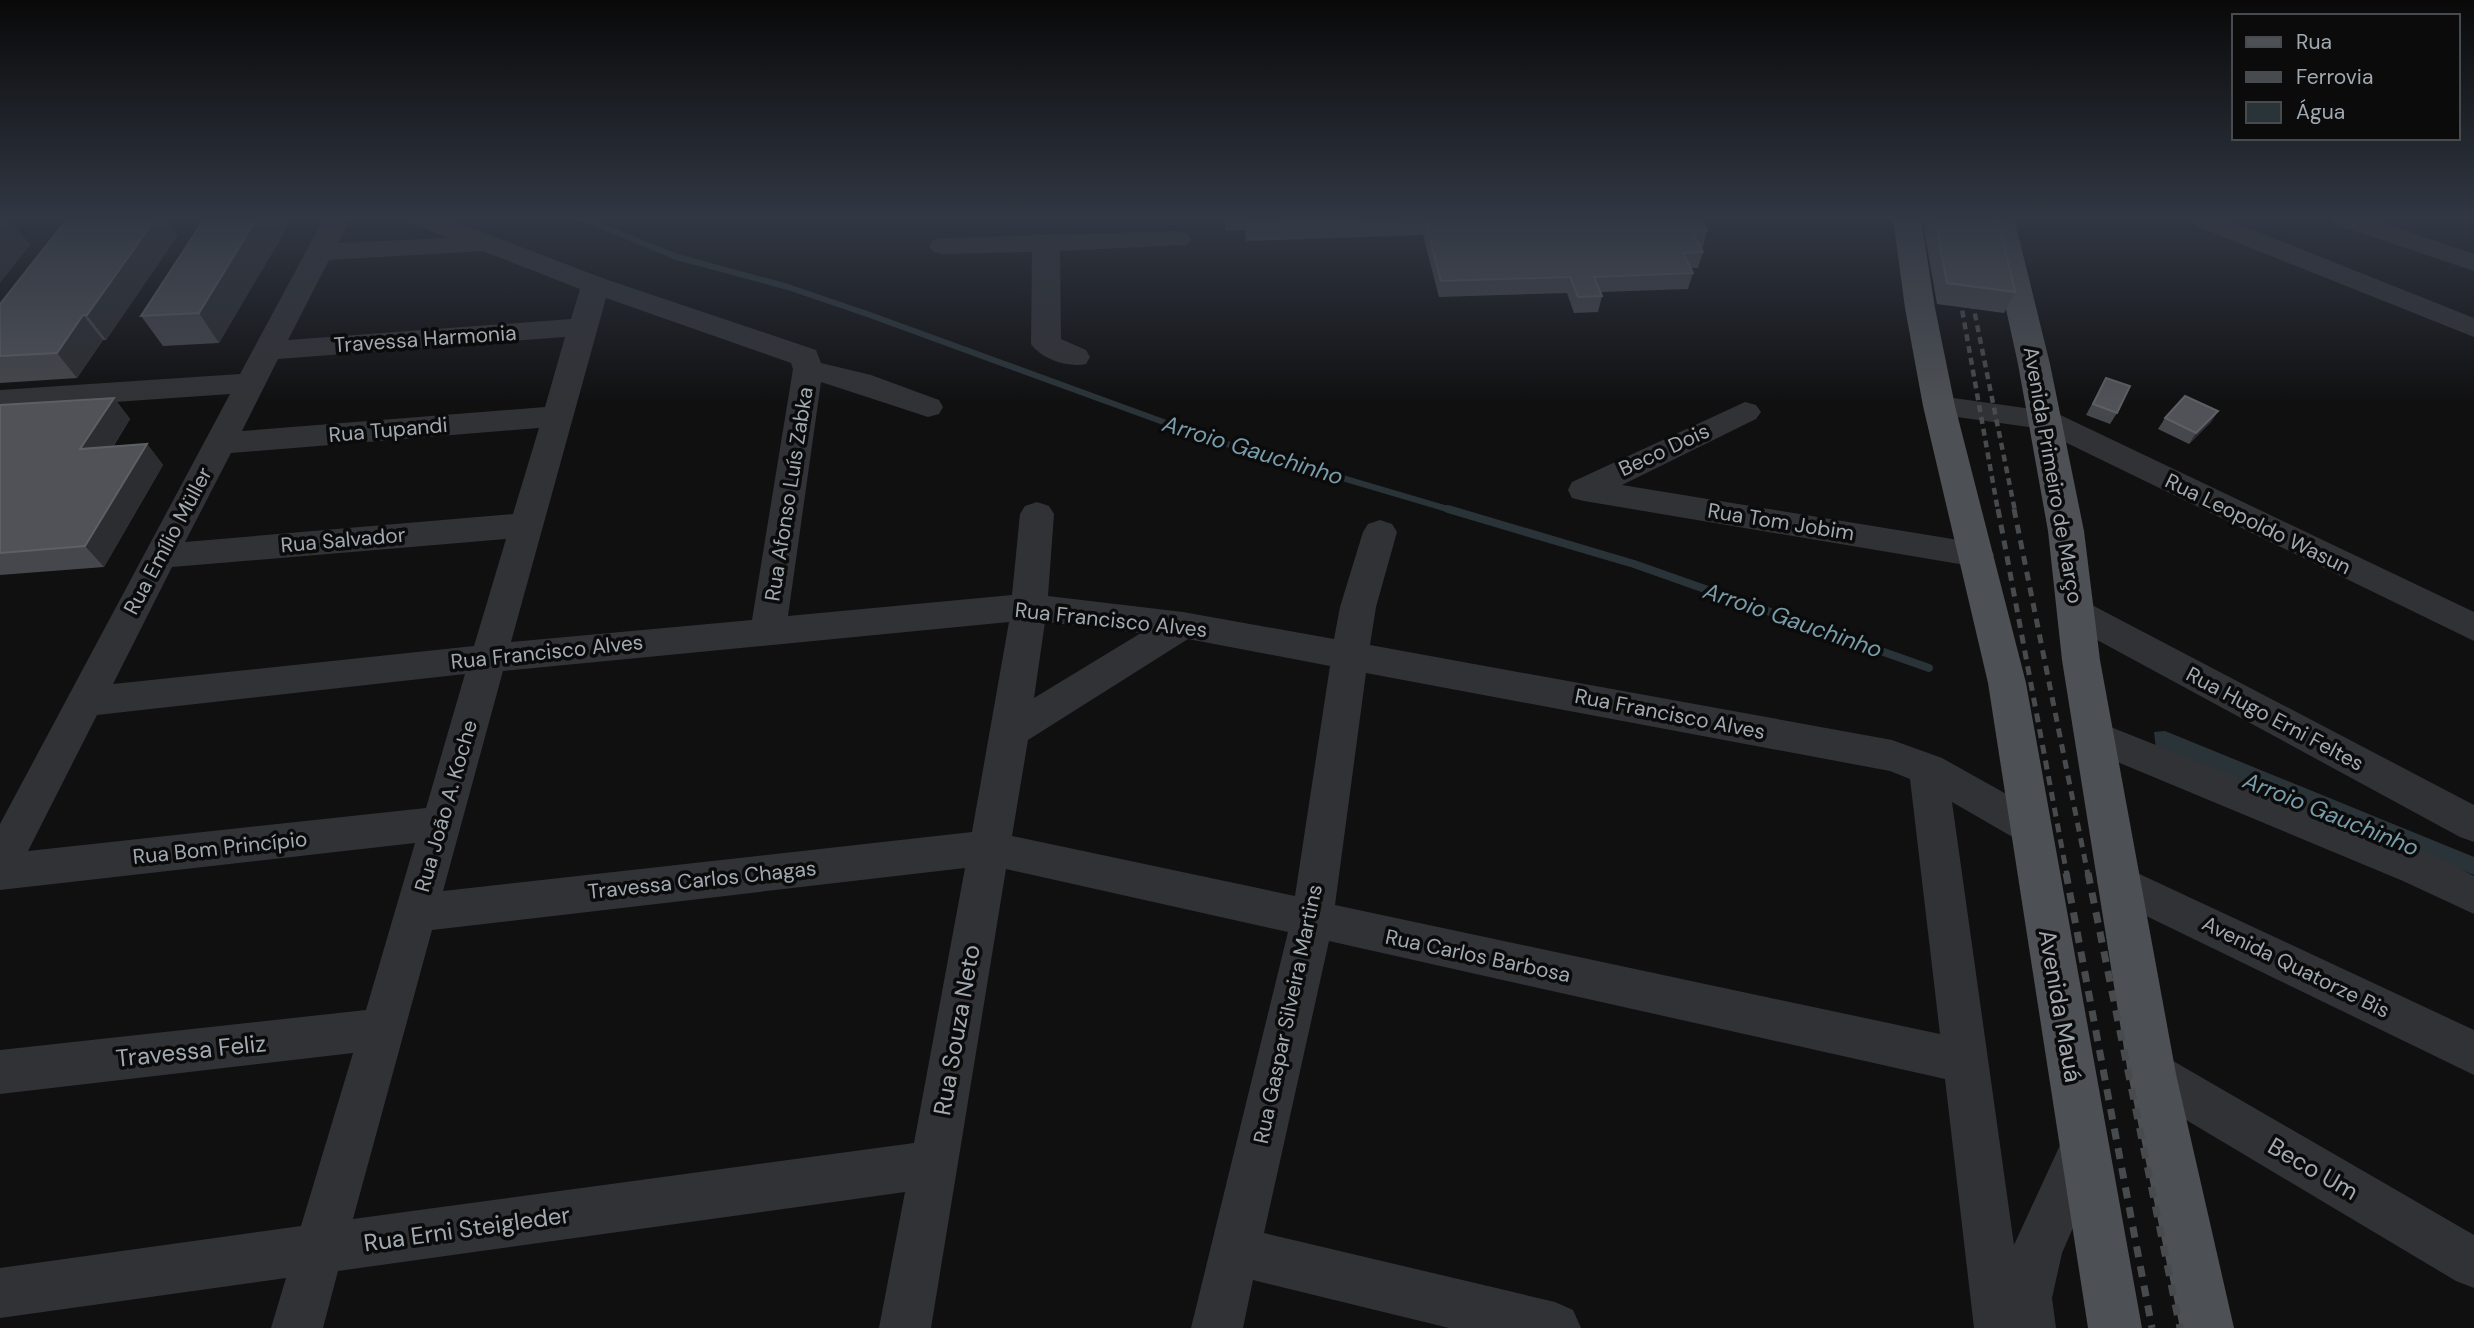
<svg xmlns="http://www.w3.org/2000/svg" width="2474" height="1328" font-family="'DM Sans',sans-serif">
	<style>
		.water { fill: #2a3438 }
		.lines { fill: none; stroke-linecap: round; stroke-linejoin: round }
		.stream-far1 { stroke: #2a3438; stroke-width: 6 }
		.stream { stroke: #2a3438; stroke-width: 8 }
		.minor { fill: #313236; fill-rule: evenodd }
		.major { fill: #4d5054; fill-rule: evenodd }
		.rail-far2 { stroke: #484b4e; stroke-width: 4.5; stroke-dasharray: 7 5; stroke-linecap: butt }
		.rail-far1 { stroke: #484b4e; stroke-width: 5; stroke-dasharray: 9 7; stroke-linecap: butt }
		.rail { stroke: #484b4e; stroke-width: 7; stroke-dasharray: 11 9; stroke-linecap: butt }
		.wall { fill: #46474c }
		.shaded-wall { fill: #2c2d30 }
		.building { fill: #505257; stroke: #5c6065; stroke-width: 2 }
		.labels { text-anchor: middle; stroke-width: 7; stroke-linejoin: round; paint-order: stroke }
		.street-label { font-size: 21px; fill: #a1a9b1; stroke: #0b0b0c }
		.water-label { font-size: 23px; font-style: italic; fill: #799dab; stroke: #0b0b0c }
		.near-street-label { font-size: 24px; fill: #a1a9b1; stroke: #0b0b0c }
	</style>
	<rect width="100%" height="100%" fill="#101011"/>
	<!-- water -->
	<path class="water" d="M2165 731 2474 857V875L2156 749 2154 732Z"/>
	<g class="lines">
		<!-- stream-far1 -->
		<path class="stream-far1" d="M581 218 677 257 788 287 870 315 1210 439 1454 511"/>
		<!-- stream -->
		<path class="stream" d="M1448 509 1634 564 1929 668"/>
		<!-- minor -->
		<g class="minor">
			<path d="M324 218H350L338 243 449 238 412 224 408 218H445L605 279 816 350 821 363 871 375 939 400 943 407 939 414 928 417 821 382 788 616 1012 595 1020 514 1025 506 1037 502 1049 506 1054 514 1048 596 1183 612 1334 639 1340 607 1363 532 1368 524 1380 520 1392 524 1397 532 1376 607 1370 645 1892 740 1942 758 2044 815 2050 827 2044 839 2030 844 2016 839 1952 802 2014 1245 2067 1130 2084 1123 2101 1130 2108 1147 2062 1253 2052 1298 2056 1328H1974L1945 1079 1329 941 1264 1233 1555 1302 1573 1310 1581 1328H1449L1253 1280 1243 1328H1191L1288 932 1006 869 931 1328H879L905 1192 338 1271 323 1328H271L286 1278 0 1318V1268L301 1226 353 1053 0 1094V1050L366 1010 415 843 0 890V824L230 394 0 410V390L240 374ZM483 251 580 289 571 319 288 340 329 260ZM606 298 791 363 793 369 752 620 511 642ZM565 337 545 407 242 431 278 359ZM539 428 513 514 185 542 231 453ZM506 539 474 646 113 684 172 567ZM1009 622 972 832 443 891 503 671ZM1045 622 1141 633 1034 698ZM1188 639 1330 666 1295 896 1012 836 1028 740ZM1366 673 1890 771 1910 779 1940 1034 1335 905ZM465 674 426 808 28 851 97 715ZM965 868 914 1143 353 1219 432 930Z"/>
			<path d="M2193 218H2223L2474 318V337L2196 226 2192 220Z"/>
			<path d="M2330 218H2368L2474 254V271L2334 224Z"/>
			<path d="M1177 231 1187 233 1191 239 1187 245 1060 251 1061 339 1086 350 1090 357 1086 364C1069 368 1041 359 1031 344L1032 252 943 254 933 252 929 246 933 240 943 238Z"/>
			<path d="M1939 396 2054 412 2474 612V641L2036 428 1928 413 1924 406 1928 399Z"/>
			<path d="M1745 402 1756 405 1761 412 1756 419 1622 485 1977 543 1989 546 1994 555 1989 564 1977 567 1584 501 1572 498 1568 490 1572 482Z"/>
			<path d="M2077 600 2090 604 2474 805V842L2460 837 2064 622 2059 613 2064 604Z"/>
			<path d="M2093 720 2433 855 2474 876V914L2403 881 2079 746 2074 735 2079 724Z"/>
			<path d="M2118 864 2474 1030V1075L2103 895 2097 882 2103 869Z"/>
			<path d="M2152 1052 2168 1058 2474 1235V1288L2456 1281 2136 1090 2129 1074 2136 1058Z"/>
		</g>
		<!-- major -->
		<g class="major">
			<path d="M1893 218H1921L1935 308 1955 406 2026 683 2142 1328H2088L1988 683 1923 406 1905 308Z"/>
			<path d="M1986 218H2014L2050 364 2084 531 2100 660 2176 1074 2234 1328H2180L2128 1074 2062 660 2048 531 2018 364Z"/>
		</g>
		<!-- rail-far2 -->
		<g class="rail-far2">
			<path d="M1958 287 1998 511"/>
			<path d="M1970 290 2015 511"/>
		</g>
		<!-- rail-far1 -->
		<g class="rail-far1">
			<path d="M1998 509 2067 875"/>
			<path d="M2014 509 2088 875"/>
		</g>
		<!-- rail -->
		<g class="rail">
			<path d="M2066 873 2152 1328"/>
			<path d="M2088 873 2180 1328"/>
		</g>
	</g>
	<!-- wall -->
	<g class="wall">
		<path d="M1224 218H1701L1707 231 1703 247H1700L1703 252 1698 268H1691L1693 273 1688 289 1601 292 1602 296 1598 312 1574 313 1567 293 1439 297 1423 235 1246 241 1245 230 1226 231Z"/>
		<path d="M1922 218H1998L2015 292 2004 313 1937 304Z"/>
		<path d="M178 235 106 340H103L77 378 0 383V304Z"/>
		<path d="M251 288 219 343 163 346 141 316Z"/>
		<path d="M2106 378 2117 413 2110 424 2086 415Z"/>
		<path d="M114 398 130 419 113 447 147 444 163 465 104 567 0 575V405Z"/>
		<path d="M2218 411 2211 422 2189 444 2158 429 2165 418Z"/>
	</g>
	<!-- shaded-wall -->
	<g class="shaded-wall">
		<path d="M5 218H9L30 245 0 283V224Z"/>
		<path d="M156 218H166L178 235 106 340 87 315Z"/>
		<path d="M257 218H293L219 343 199 313Z"/>
		<path d="M83 315 103 340 77 378 57 353Z"/>
		<path d="M114 398 130 419 98 470 80 449Z"/>
		<path d="M2218 411 2211 422 2189 444 2196 433Z"/>
		<path d="M147 444 163 465 104 567 85 546Z"/>
	</g>
	<!-- building -->
	<g class="building">
		<path d="M0 218H5L0 224Z"/>
		<path d="M68 218H156L87 315H83L57 353 0 356V304Z"/>
		<path d="M205 218H257L199 313 141 316Z"/>
		<path d="M1246 218H1701L1707 231 1693 232 1703 252 1683 253 1693 273 1594 277 1602 296 1578 297 1570 277 1441 281 1425 220 1247 226Z"/>
		<path d="M1935 218H1998L2015 292 1947 283Z"/>
		<path d="M2106 378 2130 386 2117 413 2093 404Z"/>
		<path d="M2185 396 2218 411 2196 433 2165 418Z"/>
		<path d="M114 398 80 449 147 444 85 546 0 553V405Z"/>
	</g>
	<!-- sky -->
	<linearGradient id="sky" x2="0" y2="1"><stop stop-color="#090909"/><stop offset="0.54" stop-color="#313743"/><stop offset="1" stop-color="#313743" stop-opacity="0"/></linearGradient>
	<rect width="2474" height="404" fill="url(#sky)"/>
	<g class="labels">
		<!-- street labels -->
		<g class="street-label">
			<text transform="translate(425 339) rotate(-4)" y="7">Travessa Harmonia</text>
			<text transform="translate(388 430) rotate(-5)" y="7">Rua Tupandi</text>
			<text transform="translate(1664 450) rotate(-25)" y="7">Beco Dois</text>
			<text transform="translate(2053 475) rotate(80)" y="7">Avenida Primeiro de Março</text>
			<text transform="translate(789 494) rotate(-81)" y="7">Rua Afonso Luís Zabka</text>
			<text transform="translate(1781 522) rotate(9)" y="7">Rua Tom Jobim</text>
			<text transform="translate(2258 524) rotate(26)" y="7">Rua Leopoldo Wasun</text>
			<text transform="translate(343 540) rotate(-5)" y="7">Rua Salvador</text>
			<text transform="translate(168 541) rotate(-62)" y="7">Rua Emílio Müller</text>
			<text transform="translate(1111 620) rotate(6)" y="7">Rua Francisco Alves</text>
			<text transform="translate(547 652) rotate(-6)" y="7">Rua Francisco Alves</text>
			<text transform="translate(1670 714) rotate(11)" y="7">Rua Francisco Alves</text>
			<text transform="translate(2275 719) rotate(28)" y="7">Rua Hugo Erni Feltes</text>
			<text transform="translate(446 806) rotate(-74)" y="7">Rua João A. Koche</text>
			<text transform="translate(220 848) rotate(-6)" y="7">Rua Bom Princípio</text>
			<text transform="translate(702 880) rotate(-6)" y="7">Travessa Carlos Chagas</text>
			<text transform="translate(1478 956) rotate(12)" y="7">Rua Carlos Barbosa</text>
			<text transform="translate(2296 967) rotate(26)" y="7">Avenida Quatorze Bis</text>
			<text transform="translate(1288 1014) rotate(-78)" y="7">Rua Gaspar Silveira Martins</text>
		</g>
		<!-- water labels -->
		<g class="water-label">
			<text transform="translate(1253 450) rotate(17)" y="8">Arroio Gauchinho</text>
			<text transform="translate(1793 620) rotate(19)" y="8">Arroio Gauchinho</text>
			<text transform="translate(2331 814) rotate(22)" y="8">Arroio Gauchinho</text>
		</g>
		<!-- near-street labels -->
		<g class="near-street-label">
			<text transform="translate(2060 1006) rotate(80)" y="8">Avenida Mauá</text>
			<text transform="translate(957 1030) rotate(-80)" y="8">Rua Souza Neto</text>
			<text transform="translate(191 1051) rotate(-6)" y="8">Travessa Feliz</text>
			<text transform="translate(2313 1169) rotate(30)" y="8">Beco Um</text>
			<text transform="translate(467 1229) rotate(-8)" y="8">Rua Erni Steigleder</text>
		</g>
	</g>
	<!-- legend -->
	<rect x="2232" y="14" width="228" height="126" fill="#0b0b0c" stroke="#474a4e" stroke-width="2"/>
	<rect x="2246" y="37" width="35" height="10" fill="#4d5054" stroke="#474a4e" stroke-width="2"/>
	<text x="2296" y="49" font-size="21" fill="#a1a9b1">Rua</text>
	<rect x="2246" y="72" width="35" height="10" fill="#484b4e" stroke="#474a4e" stroke-width="2"/>
	<text x="2296" y="84" font-size="21" fill="#a1a9b1">Ferrovia</text>
	<rect x="2246" y="102" width="35" height="21" fill="#2a3438" stroke="#474a4e" stroke-width="2"/>
	<text x="2296" y="119" font-size="21" fill="#a1a9b1">Água</text>
</svg>
